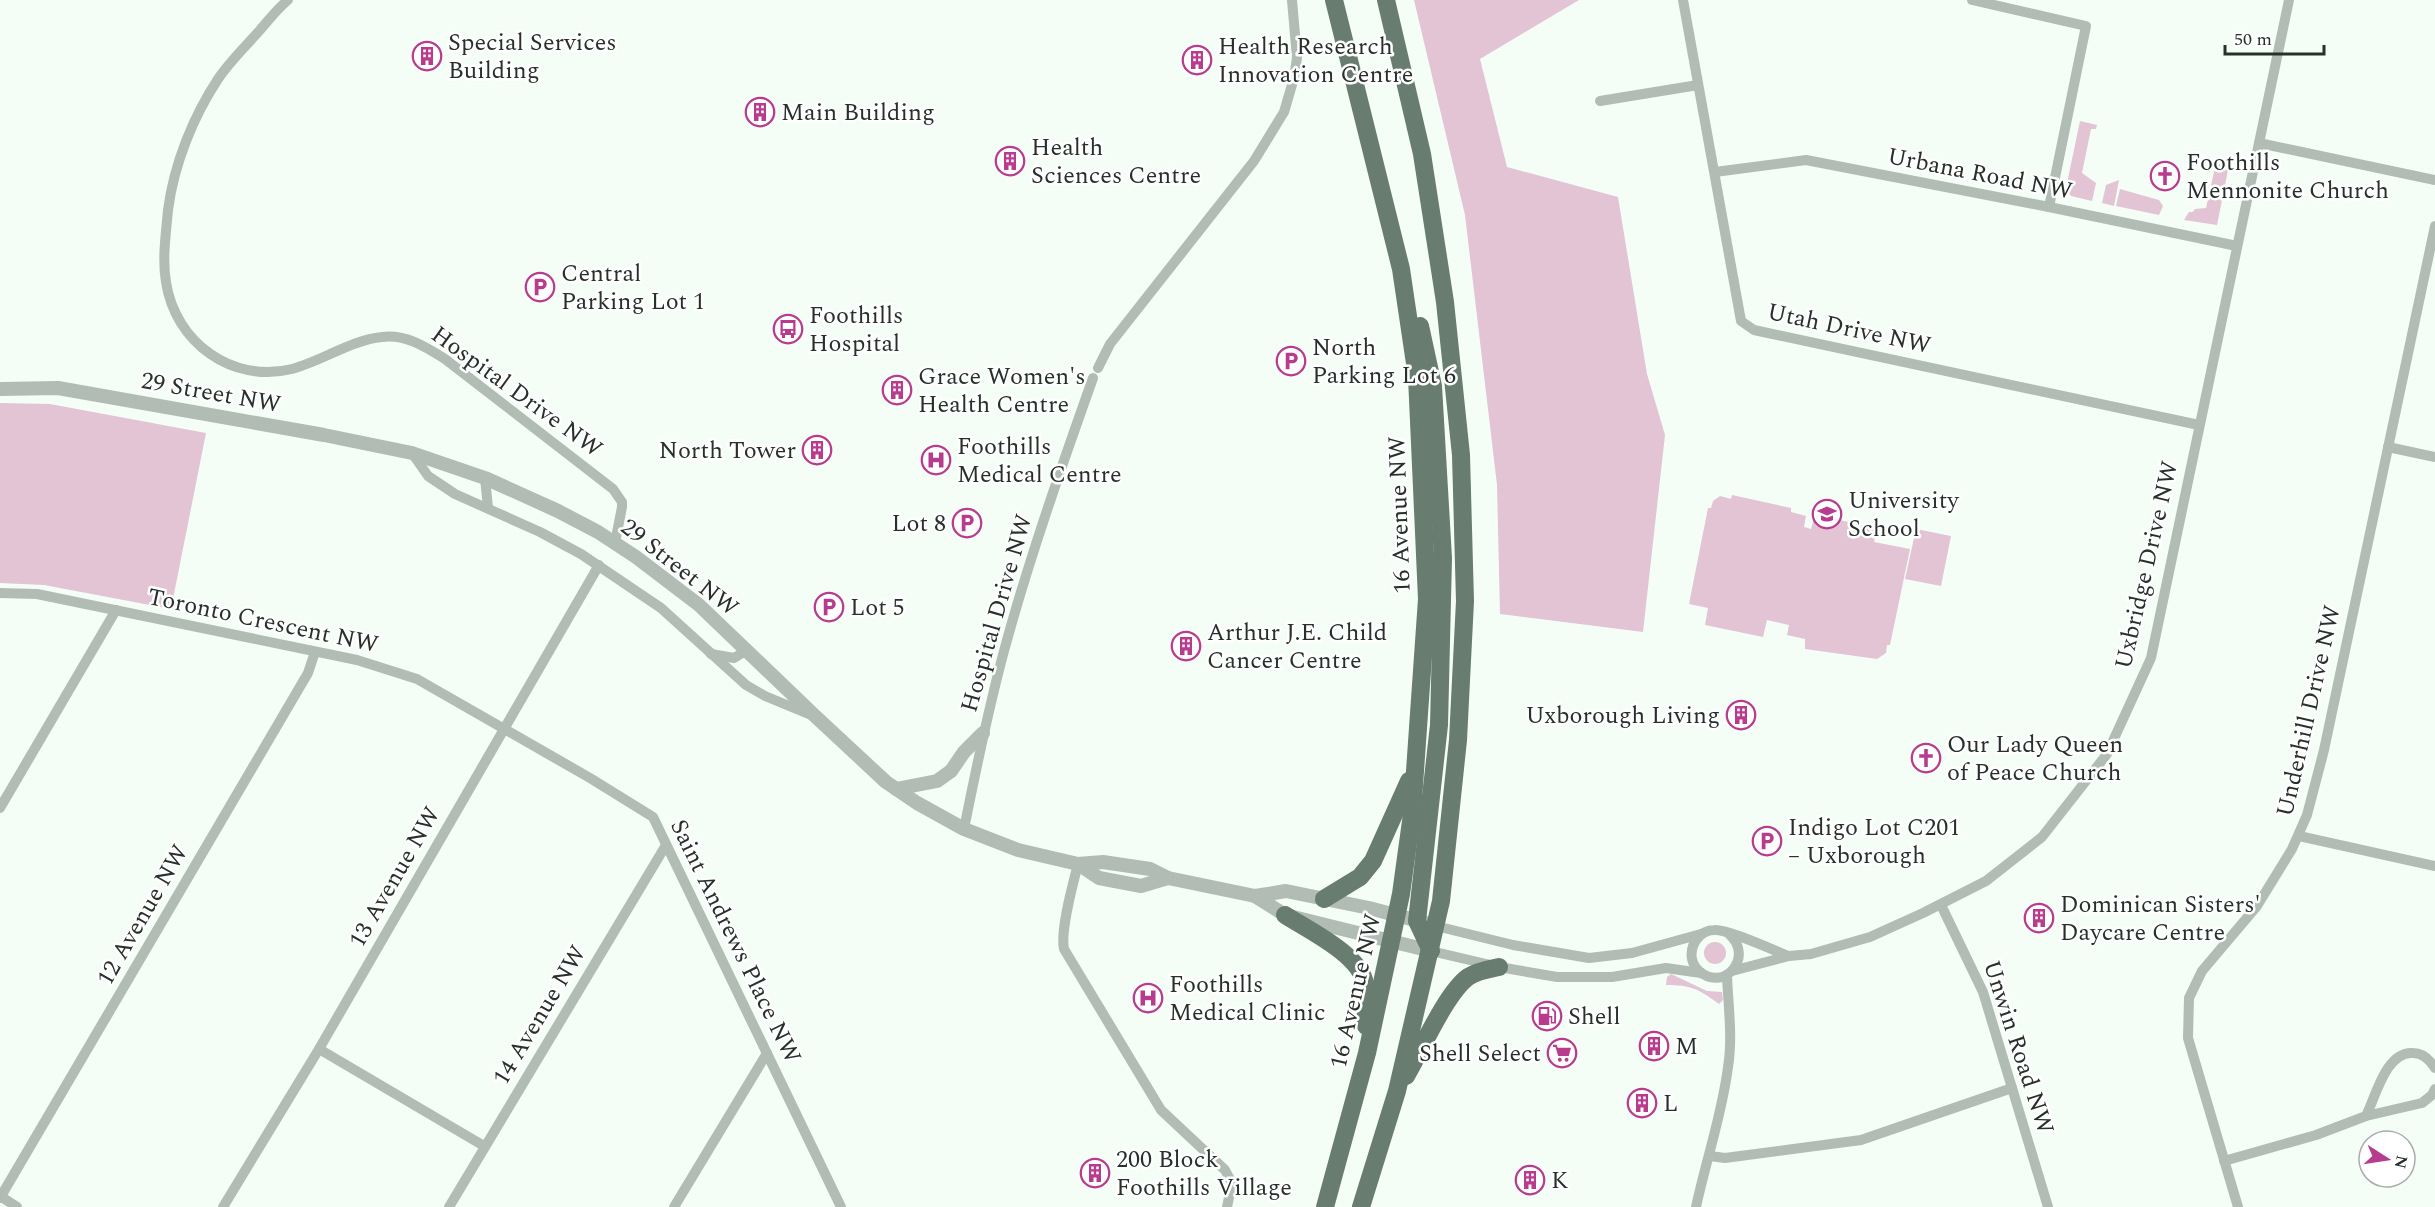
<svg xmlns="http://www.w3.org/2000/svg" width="2435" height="1207" font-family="Spectral,serif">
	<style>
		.green { fill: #e2c4d4 }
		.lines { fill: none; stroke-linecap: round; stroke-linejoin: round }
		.minor { stroke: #b1bcb4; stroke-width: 10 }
		.tertiary { stroke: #b1bcb4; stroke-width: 14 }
		.trunk { stroke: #687c70; stroke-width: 18 }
		.labels { text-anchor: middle; stroke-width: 5; stroke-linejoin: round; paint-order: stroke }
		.poi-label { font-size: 24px; fill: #27302a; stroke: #fff; text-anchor: start }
		.street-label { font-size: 24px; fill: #27302a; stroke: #fff }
	</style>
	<rect width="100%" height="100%" fill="#f4fef7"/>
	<!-- green -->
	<g class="green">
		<path d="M1414 0H1579L1480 59 1507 167 1618 197 1647 374 1665 435 1643 632 1500 614 1497 485 1465 215Z"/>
		<path d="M2080 121 2097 125 2096 129H2091L2082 173 2096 183 2092 201 2071 196 2066 188Z"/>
		<path d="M2216 163 2229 165 2217 225 2184 220 2189 212H2193L2195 209 2206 208Z"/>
		<path d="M2119 180 2114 206 2102 203 2106 185Z"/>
		<path d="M2120 189 2159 200 2163 206 2159 215 2116 206Z"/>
		<path d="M0 403 50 404 206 433 171 609 44 585 0 583Z"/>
		<path d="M1732 495 1791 508V512L1806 516 1804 527 1811 529 1815 514 1877 529 1874 542 1910 549 1890 645H1887L1886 653 1877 659 1805 649V639L1787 635 1789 625 1767 620 1763 637 1705 625 1708 608 1689 604 1708 508H1711L1713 501 1720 496 1731 499Z"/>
		<path d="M1916 529 1951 536 1941 586 1905 579Z"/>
		<circle cx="1715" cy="953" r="11"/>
		<path d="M1671 974 1707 991 1722 992 1723 1000 1719 1004C1699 989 1691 985 1666 985L1667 977Z"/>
	</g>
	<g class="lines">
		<!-- minor -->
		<g class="minor">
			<path d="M288 0C277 9 269 20 260 30 246 46 230 61 218 79 193 117 174 164 168 210 166 233 162 259 166 282 175 342 232 384 292 369 322 361 351 340 382 337 406 334 426 347 445 359L613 489 622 502V507L615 543"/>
			<path d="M1683 0 1741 321 1754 330 2199 425"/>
			<path d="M1972 0 2086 26 2049 207"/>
			<path d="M1600 101 1698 85"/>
			<path d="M2259 143 2435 180"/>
			<path d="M1715 172 1806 160 2049 207 2237 246"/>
			<path d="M1098 368 1110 344 1254 161 1284 112 1294 78 1297 58 1292 0"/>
			<path d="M2388 447 2435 457"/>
			<path d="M412 453 428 476 455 494 540 532 581 554 661 608 746 685 765 696 811 715"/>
			<path d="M485 478 488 508"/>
			<path d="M0 593 37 594 357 660 417 679 590 778 653 817 841 1207"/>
			<path d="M711 654 734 658 747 650"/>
			<path d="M0 808 116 610"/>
			<path d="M964 829C976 769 988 710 1004 651 1029 559 1061 468 1093 378"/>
			<path d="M2299 836 2435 866"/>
			<path d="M1078 864C1073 884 1060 930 1064 949L1161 1110 1225 1170 1232 1183 1227 1207"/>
			<path d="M1941 905 1983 992 2048 1207"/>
			<path d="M1436 926 1513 945 1589 958 1632 953 1701 934"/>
			<path d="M1729 934C1755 957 1724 993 1699 971 1684 958 1693 931 1714 930 1728 929 1773 950 1788 956"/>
			<path d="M1431 951 1499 967 1557 977H1612L1666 968 1701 973"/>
			<path d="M1732 971 1789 956 1811 954 1870 937 1923 913 1986 881 2042 837 2107 754 2151 658 2289 0"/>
			<path d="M319 1049 484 1146"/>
			<path d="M2366 1116C2376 1096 2386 1051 2413 1053 2423 1053 2430 1060 2435 1068"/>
			<path d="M1710 1156 1725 1158 1861 1140 2012 1088"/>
			<path d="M2224 1161 2316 1135 2366 1116 2422 1103 2432 1095 2435 1089"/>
			<path d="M0 1196 17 1207"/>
			<path d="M0 1198 308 673 315 652"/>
			<path d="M223 1207 319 1049 599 565"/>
			<path d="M449 1207 666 845"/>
			<path d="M674 1207 767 1053"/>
			<path d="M1696 1207C1706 1160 1722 1115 1728 1067 1733 1037 1728 1005 1727 975"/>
			<path d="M2238 1207 2188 1038 2189 998 2202 971 2257 906 2292 849 2307 815 2324 750 2435 226"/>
		</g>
		<!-- tertiary -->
		<g class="tertiary">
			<path d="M0 389 58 388 324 435 412 453 485 478 558 511 598 532 636 557 699 605 815 716 886 782 917 803 964 829 1018 850 1078 864 1103 862 1150 869 1168 878 1255 896 1286 891 1369 908 1426 923"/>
			<path d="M896 789 937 781 951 771 964 752 983 733"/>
			<path d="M1078 864 1099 878 1141 886 1168 878"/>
			<path d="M1255 896 1285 915 1431 951"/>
		</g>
		<!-- trunk -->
		<g class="trunk">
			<path d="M1420 326 1433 386 1443 558 1439 725 1417 921 1431 951"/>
			<path d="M1324 899 1360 877 1373 861 1409 781"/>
			<path d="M1285 915C1308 930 1361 955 1365 984 1367 998 1365 1013 1366 1026"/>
			<path d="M1406 1076C1421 1051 1446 993 1468 977 1477 971 1489 969 1499 967"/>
			<path d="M1325 1207 1367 1053 1401 894 1412 814 1427 599 1417 377 1401 269 1334 0"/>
			<path d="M1361 1207 1397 1091 1441 901 1458 740 1465 601 1461 455 1445 302 1422 154 1386 0"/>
		</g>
	</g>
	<!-- icons -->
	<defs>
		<g id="building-ring" transform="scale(1.5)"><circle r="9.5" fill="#fff" stroke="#b73c8e" stroke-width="1.5"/><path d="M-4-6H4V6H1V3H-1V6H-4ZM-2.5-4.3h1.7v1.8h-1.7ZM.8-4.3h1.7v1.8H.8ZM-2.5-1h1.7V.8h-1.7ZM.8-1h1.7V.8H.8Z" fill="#b73c8e"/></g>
		<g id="church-ring" transform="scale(1.5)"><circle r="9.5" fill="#fff" stroke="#b73c8e" stroke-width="1.5"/><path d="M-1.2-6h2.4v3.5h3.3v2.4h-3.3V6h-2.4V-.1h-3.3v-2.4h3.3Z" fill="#b73c8e"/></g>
		<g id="parking-ring" transform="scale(1.5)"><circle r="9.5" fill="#fff" stroke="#b73c8e" stroke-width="1.5"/><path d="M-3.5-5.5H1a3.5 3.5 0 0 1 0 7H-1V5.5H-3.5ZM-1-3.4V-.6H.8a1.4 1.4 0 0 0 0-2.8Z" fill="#b73c8e"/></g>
		<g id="bus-ring" transform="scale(1.5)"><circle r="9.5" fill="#fff" stroke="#b73c8e" stroke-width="1.5"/><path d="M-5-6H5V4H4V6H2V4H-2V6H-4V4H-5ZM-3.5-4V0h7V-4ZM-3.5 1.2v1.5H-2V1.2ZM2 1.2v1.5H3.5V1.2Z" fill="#b73c8e"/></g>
		<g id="hospital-ring" transform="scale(1.5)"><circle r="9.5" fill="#fff" stroke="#b73c8e" stroke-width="1.5"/><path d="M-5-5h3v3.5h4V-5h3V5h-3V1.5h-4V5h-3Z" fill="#b73c8e"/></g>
		<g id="school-ring" transform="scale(1.5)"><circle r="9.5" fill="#fff" stroke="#b73c8e" stroke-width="1.5"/><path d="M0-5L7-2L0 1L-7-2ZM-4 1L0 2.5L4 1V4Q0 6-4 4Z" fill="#b73c8e"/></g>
		<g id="fuel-ring" transform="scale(1.5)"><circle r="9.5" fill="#fff" stroke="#b73c8e" stroke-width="1.5"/><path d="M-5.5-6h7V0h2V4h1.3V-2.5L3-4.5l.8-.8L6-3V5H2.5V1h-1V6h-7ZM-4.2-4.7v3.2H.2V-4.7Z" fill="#b73c8e"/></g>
		<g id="supermarket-ring" transform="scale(1.5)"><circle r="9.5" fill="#fff" stroke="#b73c8e" stroke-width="1.5"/><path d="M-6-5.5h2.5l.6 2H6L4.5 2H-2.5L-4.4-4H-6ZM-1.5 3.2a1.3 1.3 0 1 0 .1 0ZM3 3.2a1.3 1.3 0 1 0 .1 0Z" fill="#b73c8e"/></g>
	</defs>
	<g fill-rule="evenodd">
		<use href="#building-ring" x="427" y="56"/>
		<use href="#building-ring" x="1197" y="60"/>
		<use href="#building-ring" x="760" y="112"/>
		<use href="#building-ring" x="1010" y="161"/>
		<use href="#church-ring" x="2165" y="176"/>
		<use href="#parking-ring" x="540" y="287"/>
		<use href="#bus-ring" x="788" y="329"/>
		<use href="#parking-ring" x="1291" y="361"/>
		<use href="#building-ring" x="897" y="390"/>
		<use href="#building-ring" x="817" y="450"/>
		<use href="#hospital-ring" x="936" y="460"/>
		<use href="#school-ring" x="1827" y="514"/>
		<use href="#parking-ring" x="967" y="523"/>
		<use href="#parking-ring" x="829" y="607"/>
		<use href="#building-ring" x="1186" y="646"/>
		<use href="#building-ring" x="1741" y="715"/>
		<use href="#church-ring" x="1926" y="758"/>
		<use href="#parking-ring" x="1767" y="841"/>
		<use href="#building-ring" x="2039" y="918"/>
		<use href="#hospital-ring" x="1148" y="998"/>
		<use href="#fuel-ring" x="1547" y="1016"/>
		<use href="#building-ring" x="1654" y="1046"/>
		<use href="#supermarket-ring" x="1562" y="1053"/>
		<use href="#building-ring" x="1642" y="1103"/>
		<use href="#building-ring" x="1095" y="1173"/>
		<use href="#building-ring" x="1530" y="1180"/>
	</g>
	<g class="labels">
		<!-- poi labels -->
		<g class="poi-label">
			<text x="448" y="50">Special Services<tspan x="448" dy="28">Building</tspan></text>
			<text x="1218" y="54">Health Research<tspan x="1218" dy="28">Innovation Centre</tspan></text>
			<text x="781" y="120">Main Building</text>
			<text x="1031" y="155">Health<tspan x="1031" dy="28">Sciences Centre</tspan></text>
			<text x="2186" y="170">Foothills<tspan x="2186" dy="28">Mennonite Church</tspan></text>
			<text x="561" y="281">Central<tspan x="561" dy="28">Parking Lot 1</tspan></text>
			<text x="809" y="323">Foothills<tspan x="809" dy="28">Hospital</tspan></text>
			<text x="1312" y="355">North<tspan x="1312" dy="28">Parking Lot 6</tspan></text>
			<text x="918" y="384">Grace Women's<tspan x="918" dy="28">Health Centre</tspan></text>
			<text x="957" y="454">Foothills<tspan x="957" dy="28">Medical Centre</tspan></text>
			<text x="796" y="458" text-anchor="end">North Tower</text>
			<text x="1848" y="508">University<tspan x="1848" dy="28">School</tspan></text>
			<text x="946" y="531" text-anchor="end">Lot 8</text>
			<text x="850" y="615">Lot 5</text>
			<text x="1207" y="640">Arthur J.E. Child<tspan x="1207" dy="28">Cancer Centre</tspan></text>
			<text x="1720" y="723" text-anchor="end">Uxborough Living</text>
			<text x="1947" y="752">Our Lady Queen<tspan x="1947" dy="28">of Peace Church</tspan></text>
			<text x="1788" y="835">Indigo Lot C201<tspan x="1788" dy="28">– Uxborough</tspan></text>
			<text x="2060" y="912">Dominican Sisters'<tspan x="2060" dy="28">Daycare Centre</tspan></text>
			<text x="1169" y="992">Foothills<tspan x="1169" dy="28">Medical Clinic</tspan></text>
			<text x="1568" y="1024">Shell</text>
			<text x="1675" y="1054">M</text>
			<text x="1541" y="1061" text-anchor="end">Shell Select</text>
			<text x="1663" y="1111">L</text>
			<text x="1116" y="1167">200 Block<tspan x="1116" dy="28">Foothills Village</tspan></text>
			<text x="1551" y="1188">K</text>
		</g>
		<!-- street labels -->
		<g class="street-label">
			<text transform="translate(1980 173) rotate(11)" y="8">Urbana Road NW</text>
			<text transform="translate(1849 328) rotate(12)" y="8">Utah Drive NW</text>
			<text transform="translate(517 391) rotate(36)" y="8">Hospital Drive NW</text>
			<text transform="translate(211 392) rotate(10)" y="8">29 Street NW</text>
			<text transform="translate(1399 515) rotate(-92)" y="8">16 Avenue NW</text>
			<text transform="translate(2146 565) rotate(-77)" y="8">Uxbridge Drive NW</text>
			<text transform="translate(680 567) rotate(38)" y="8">29 Street NW</text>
			<text transform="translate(996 613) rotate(-74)" y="8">Hospital Drive NW</text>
			<text transform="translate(263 620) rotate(12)" y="8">Toronto Crescent NW</text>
			<text transform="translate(2308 711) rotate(-77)" y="8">Underhill Drive NW</text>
			<text transform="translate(394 877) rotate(-60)" y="8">13 Avenue NW</text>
			<text transform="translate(142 915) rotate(-60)" y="8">12 Avenue NW</text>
			<text transform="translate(736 941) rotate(64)" y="8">Saint Andrews Place NW</text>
			<text transform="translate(1355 991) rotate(-77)" y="8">16 Avenue NW</text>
			<text transform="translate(539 1015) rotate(-59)" y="8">14 Avenue NW</text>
			<text transform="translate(2019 1047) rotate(72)" y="8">Unwin Road NW</text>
		</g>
	</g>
	<!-- north arrow -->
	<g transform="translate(2387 1159) rotate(102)"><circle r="28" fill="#ffffff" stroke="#a9acaa" stroke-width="1.5"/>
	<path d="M0-4.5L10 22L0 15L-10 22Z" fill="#b73c8e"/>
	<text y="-9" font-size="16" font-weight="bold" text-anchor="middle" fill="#27302a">N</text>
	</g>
	<!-- scale -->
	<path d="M2225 45v9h99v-9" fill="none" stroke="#27302a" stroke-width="3"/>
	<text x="2234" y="45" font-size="18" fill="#27302a" stroke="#ffffff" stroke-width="4.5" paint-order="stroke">50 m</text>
</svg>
